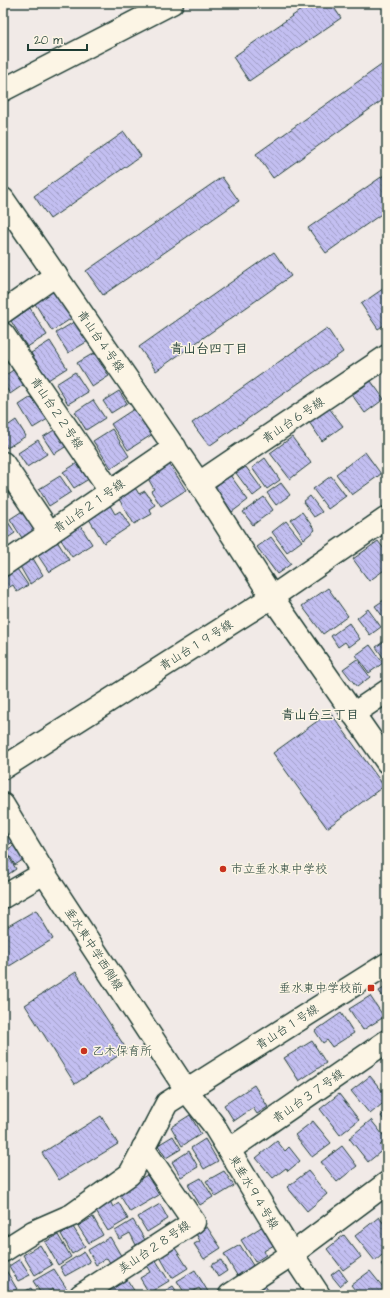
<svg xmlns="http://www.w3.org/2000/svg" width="390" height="1298" font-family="'Architects Daughter','Klee One',sans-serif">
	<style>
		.building { fill: url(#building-back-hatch); stroke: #1f3d34 }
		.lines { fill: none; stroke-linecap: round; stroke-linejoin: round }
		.minor-casing { stroke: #1f3d34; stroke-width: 25 }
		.minor { stroke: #fcf5e5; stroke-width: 22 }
		.poi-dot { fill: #c8321e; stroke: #fcf5e5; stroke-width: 1.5 }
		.labels { text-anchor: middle; stroke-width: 3; stroke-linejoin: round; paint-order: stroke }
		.street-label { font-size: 12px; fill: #1f3d34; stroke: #fcf5e5 }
		.poi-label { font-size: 12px; fill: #1f3d34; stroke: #fcf5e5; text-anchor: start }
		.neighbourhood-label { font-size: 13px; font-weight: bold; fill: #1f3d34; stroke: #fcf5e5 }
	</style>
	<defs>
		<pattern id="building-back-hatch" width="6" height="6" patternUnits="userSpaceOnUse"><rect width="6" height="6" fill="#c3bff1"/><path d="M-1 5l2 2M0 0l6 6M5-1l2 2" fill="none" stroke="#9e9cc4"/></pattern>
	</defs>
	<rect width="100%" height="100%" fill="#f1eae7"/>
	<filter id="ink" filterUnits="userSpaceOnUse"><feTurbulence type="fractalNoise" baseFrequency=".025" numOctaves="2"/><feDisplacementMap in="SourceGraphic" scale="8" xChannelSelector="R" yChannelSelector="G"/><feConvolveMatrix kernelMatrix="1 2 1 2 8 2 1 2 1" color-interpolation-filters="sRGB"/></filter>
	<g filter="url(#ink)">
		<!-- building -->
		<g class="building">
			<path d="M311 3H331L341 18 249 81 233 57Z"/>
			<path d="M387 61V97L273 178 256 154Z"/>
			<path d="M124 132 141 156 50 219 34 196Z"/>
			<path d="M387 173V210L326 253 308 228Z"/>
			<path d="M222 177 239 201 103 295 86 271Z"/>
			<path d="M274 252 291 276 156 371 139 347Z"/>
			<path d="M387 286V323L378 329 361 304Z"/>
			<path d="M57 287 75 316 52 331 34 302Z"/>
			<path d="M30 308 47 335 27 347 11 321Z"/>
			<path d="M77 320 90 340 68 353 56 333Z"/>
			<path d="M327 328 343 352 209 446 192 423Z"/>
			<path d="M50 341 67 368 48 380 31 353Z"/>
			<path d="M94 353 109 376 92 387 77 363Z"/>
			<path d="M16 368 26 383 10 394 3 383V377Z"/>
			<path d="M75 372 88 392 68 404 56 384Z"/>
			<path d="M371 381 384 399 365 413 352 395Z"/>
			<path d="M119 391 127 403 111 413 103 401Z"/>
			<path d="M36 394 51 417 33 428 19 405Z"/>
			<path d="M93 400 105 418 86 430 75 412Z"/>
			<path d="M137 407 153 434 128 450 111 424Z"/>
			<path d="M329 408 343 426 322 441 309 422Z"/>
			<path d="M16 420 26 436 7 448 3 441V429Z"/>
			<path d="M59 427 70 444 54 454 43 437Z"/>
			<path d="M112 429 129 456 111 468 93 441Z"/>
			<path d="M292 437 311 463 290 479 270 453Z"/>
			<path d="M38 440 47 454 27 467 18 453Z"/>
			<path d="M365 452 381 474 352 495 336 474Z"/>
			<path d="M265 458 280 480 267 489 252 468Z"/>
			<path d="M82 460 92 477 74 488 63 472Z"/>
			<path d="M168 462 186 490 161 506 151 491 154 489 146 475Z"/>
			<path d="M246 467 262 489 253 496 236 473Z"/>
			<path d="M230 475 248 500 232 512 215 487Z"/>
			<path d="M60 476 71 492 49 506 39 489Z"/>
			<path d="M331 476 346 496 328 509 313 489Z"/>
			<path d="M281 483 290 495 276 505 267 493Z"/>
			<path d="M134 486 139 494 145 491 155 505 149 509 152 514 134 524 117 496Z"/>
			<path d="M310 496 322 512 314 517 303 502Z"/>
			<path d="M264 497 273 510 253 525 243 512Z"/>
			<path d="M108 502 115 514 120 511 130 526 104 543 87 516Z"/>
			<path d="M27 508 39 527 22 538 10 519Z"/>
			<path d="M302 512 315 530 304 539 291 520Z"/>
			<path d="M3 514 15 533 6 539 3 534Z"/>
			<path d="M286 521 302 541 287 552 272 532Z"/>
			<path d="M78 522 92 544 72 557 58 535Z"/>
			<path d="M271 537 291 564 277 574 257 547Z"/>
			<path d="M57 541 69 560 49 572 37 554Z"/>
			<path d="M378 541 387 553V568L369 581 353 559Z"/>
			<path d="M31 555 43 575 30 584 18 563Z"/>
			<path d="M15 566 28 585 17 592 13 585 3 591V574Z"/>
			<path d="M328 588 348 616 323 634 302 606Z"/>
			<path d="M387 598V620L386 621 375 606Z"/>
			<path d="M368 609 381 627 370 635 357 618Z"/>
			<path d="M349 623 360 639 349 647 345 642 338 647 331 636Z"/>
			<path d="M387 639V663L376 647Z"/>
			<path d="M370 645 383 663 369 673 356 655Z"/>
			<path d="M357 659 370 677 357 687 343 669Z"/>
			<path d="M330 712 384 786 327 828 273 753Z"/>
			<path d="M7 833 13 842 3 848V835Z"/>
			<path d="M20 842 29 856 15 865 6 850Z"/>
			<path d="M9 857 16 869 3 878V861Z"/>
			<path d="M36 910 53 939 3 970V929Z"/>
			<path d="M76 972 127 1050 75 1084 25 1005Z"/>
			<path d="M387 986V1004L379 991Z"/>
			<path d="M370 996 384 1017 363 1030 349 1009Z"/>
			<path d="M341 1013 354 1033 332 1047 327 1040 323 1043 315 1031Z"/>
			<path d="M312 1041 326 1063 299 1081 284 1058Z"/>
			<path d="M370 1076 387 1097V1100L370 1114 351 1091Z"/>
			<path d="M254 1085 268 1107 257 1114 253 1108 234 1121 224 1105Z"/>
			<path d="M339 1094 359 1120 340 1135 320 1109Z"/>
			<path d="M387 1111V1124L381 1116Z"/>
			<path d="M190 1115 201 1134 182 1146 171 1127Z"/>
			<path d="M101 1116 118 1144 59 1180 42 1153Z"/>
			<path d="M371 1120 387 1140 380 1145 384 1149 368 1162 349 1138Z"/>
			<path d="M313 1121 331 1143 312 1157 295 1135Z"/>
			<path d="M173 1136 181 1149 166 1158 158 1145Z"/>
			<path d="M205 1139 218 1161 204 1169 191 1148Z"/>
			<path d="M277 1141 285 1151 289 1147 300 1161 288 1171 286 1168 273 1178 256 1158Z"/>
			<path d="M342 1146 357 1166 337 1182 321 1162Z"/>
			<path d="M189 1151 198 1167 181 1177 172 1162Z"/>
			<path d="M224 1171 234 1186 216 1197 206 1181Z"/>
			<path d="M308 1171 327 1194 307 1211 287 1187Z"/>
			<path d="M147 1175 159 1195 130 1212 118 1192Z"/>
			<path d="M201 1178 213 1197 200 1205 188 1185Z"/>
			<path d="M110 1201 113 1207 119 1203 128 1219 108 1231 95 1210Z"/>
			<path d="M160 1204 168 1219 147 1232 138 1217Z"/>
			<path d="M93 1217 103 1235 89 1243 78 1226Z"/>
			<path d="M379 1217 387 1228V1251L375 1261 355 1236Z"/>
			<path d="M133 1220 145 1240 136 1245 130 1233 119 1239 115 1231Z"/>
			<path d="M263 1226 274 1245 264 1251 266 1255 255 1262 241 1240Z"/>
			<path d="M73 1227 85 1246 72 1254 61 1234Z"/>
			<path d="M207 1227 221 1248 204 1259 194 1244 200 1241 196 1234Z"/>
			<path d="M58 1235 71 1257 58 1265 45 1242Z"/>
			<path d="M344 1235 361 1257 343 1270 327 1249Z"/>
			<path d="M110 1237 123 1259 112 1266 107 1258 96 1265 88 1250Z"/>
			<path d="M40 1245 52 1265 35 1275 23 1255Z"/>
			<path d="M240 1245 254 1267 238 1277 224 1254Z"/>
			<path d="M175 1248 188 1268 172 1278 160 1257Z"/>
			<path d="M84 1252 90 1262 65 1276 60 1267Z"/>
			<path d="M20 1259 30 1275 18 1281 9 1266Z"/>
			<path d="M155 1259 169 1281 149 1293 140 1278 150 1272 146 1265Z"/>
			<path d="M387 1259V1272L381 1264Z"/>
			<path d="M221 1260 227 1271 218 1277 211 1265Z"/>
			<path d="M4 1267 17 1289 6 1295H3Z"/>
			<path d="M54 1269 69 1292 64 1295H56L53 1289 42 1295 33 1281Z"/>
			<path d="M339 1269 347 1280 340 1286 331 1275Z"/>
			<path d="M195 1270 210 1295H204L199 1288 186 1295 177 1281Z"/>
			<path d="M370 1271 387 1292 383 1295H359L351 1285Z"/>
			<path d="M126 1278 137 1295H110L106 1290Z"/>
			<path d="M264 1284 271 1295H252L250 1292Z"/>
			<path d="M173 1286 179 1295H158Z"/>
			<path d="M31 1288 35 1295H19L22 1293Z"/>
		</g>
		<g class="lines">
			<!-- minor casing -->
			<g class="minor-casing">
				<g id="minor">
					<path d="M3 90 172 3"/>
					<path d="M3 199 199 483 272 597 387 762"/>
					<path d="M3 312 56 275"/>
					<path d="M3 334 110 491"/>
					<path d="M3 463 50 533"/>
					<path d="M199 483 387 356"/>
					<path d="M3 565 175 447"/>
					<path d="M353 714 387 691"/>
					<path d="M3 768 272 597 387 518"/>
					<path d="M3 805 44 873 187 1091 213 1124 292 1254 319 1295"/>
					<path d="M3 897 44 873"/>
					<path d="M229 1150 387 1041"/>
					<path d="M3 1251 33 1232 72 1215 130 1174 167 1103 387 964"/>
					<path d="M81 1295 194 1222 143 1148"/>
					<path d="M230 1295 292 1254 387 1183"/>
				</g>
			</g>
			<!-- minor -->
			<use href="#minor" class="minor"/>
		</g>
	</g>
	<!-- markers -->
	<g class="poi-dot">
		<circle cx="223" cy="869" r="4"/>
		<rect x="367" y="984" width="8" height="8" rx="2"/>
		<circle cx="84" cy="1051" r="4"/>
	</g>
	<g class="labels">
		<!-- street labels -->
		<g class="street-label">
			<text transform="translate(101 341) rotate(55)" y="4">青山台４号線</text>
			<text transform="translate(57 413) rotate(56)" y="4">青山台２２号線</text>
			<text transform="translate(293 420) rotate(-34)" y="4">青山台６号線</text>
			<text transform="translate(89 506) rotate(-35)" y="4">青山台２１号線</text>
			<text transform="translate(196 645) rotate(-32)" y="4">青山台１９号線</text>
			<text transform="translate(94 949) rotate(57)" y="4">垂水東中学西側線</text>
			<text transform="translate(287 1027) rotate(-33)" y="4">青山台１号線</text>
			<text transform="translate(308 1096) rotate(-35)" y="4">青山台３７号線</text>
			<text transform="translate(254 1192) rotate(59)" y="4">東垂水９４号線</text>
			<text transform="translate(154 1247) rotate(-34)" y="4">美山台２８号線</text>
		</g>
		<!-- poi labels -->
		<g class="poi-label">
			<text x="231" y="873">市立垂水東中学校</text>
			<text x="363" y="992" text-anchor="end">垂水東中学校前</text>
			<text x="92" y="1055">乙木保育所</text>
		</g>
		<!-- neighbourhood labels -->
		<g class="neighbourhood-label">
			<text x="209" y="353">青山台四丁目</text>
			<text x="320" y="719">青山台三丁目</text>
		</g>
	</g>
	<!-- margin -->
	<rect width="390" height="1298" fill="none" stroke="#fcf5e5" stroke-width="16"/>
	<rect x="8" y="8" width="374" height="1282" fill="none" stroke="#1f3d34" stroke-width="1.5" filter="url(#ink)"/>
	<!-- scale -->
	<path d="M28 44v6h59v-6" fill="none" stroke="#1f3d34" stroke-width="2"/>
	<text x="34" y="44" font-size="12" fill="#1f3d34" stroke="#fcf5e5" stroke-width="3" paint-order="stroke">20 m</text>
</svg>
